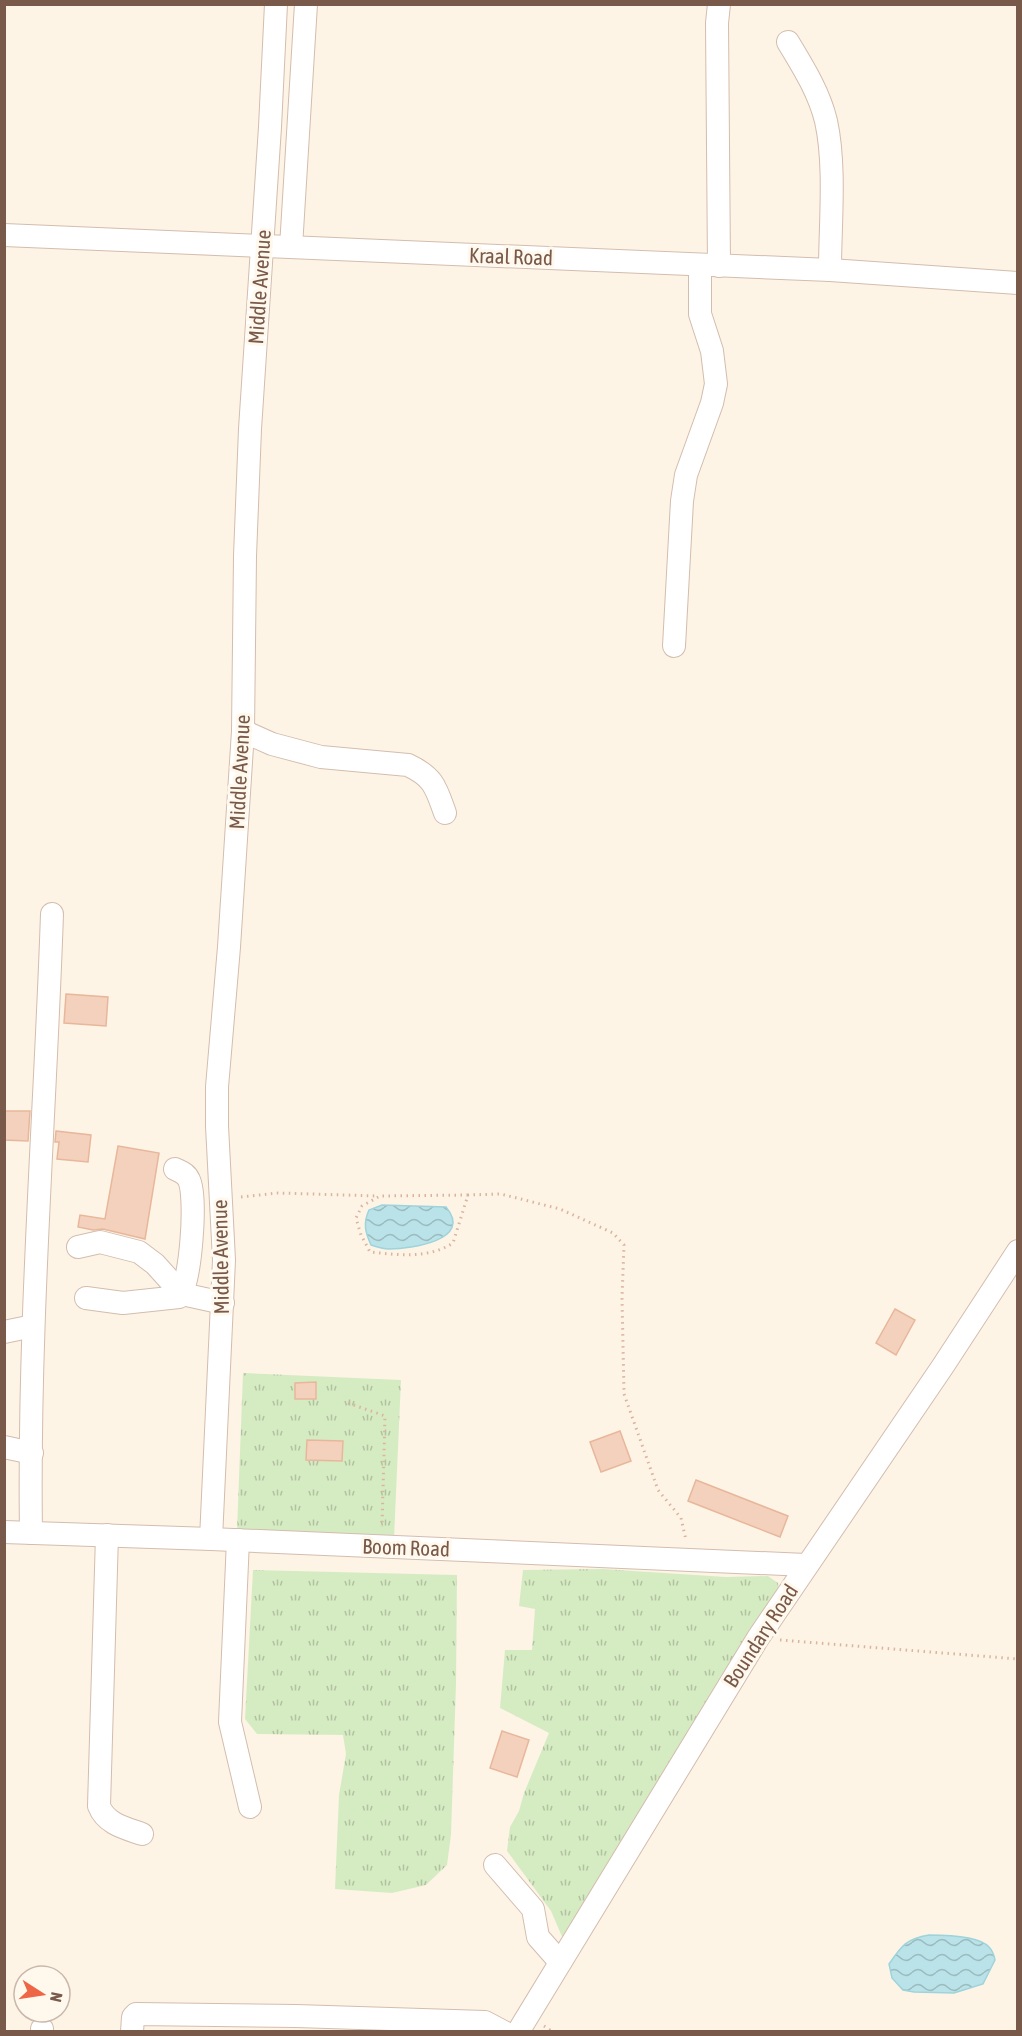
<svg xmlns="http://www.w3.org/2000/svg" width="1022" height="2036" font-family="'Asap Condensed',sans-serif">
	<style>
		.grass { fill: url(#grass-tufts) }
		.water { fill: url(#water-waves); stroke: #9fd3db; stroke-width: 1.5 }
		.building { fill: #f4d1bc; stroke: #e8b79b; stroke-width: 1.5 }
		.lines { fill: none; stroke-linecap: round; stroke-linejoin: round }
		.minor-casing { stroke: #d3bdae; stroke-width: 24 }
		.path { stroke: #dab49f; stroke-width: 3; stroke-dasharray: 1.5 4.5; stroke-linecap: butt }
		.minor { stroke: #fff; stroke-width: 22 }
		.labels { text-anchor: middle; stroke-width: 6; stroke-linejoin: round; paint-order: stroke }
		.street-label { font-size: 21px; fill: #795949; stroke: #fff8ed }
	</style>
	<defs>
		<pattern id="grass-tufts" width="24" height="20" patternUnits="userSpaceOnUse" patternTransform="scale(1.5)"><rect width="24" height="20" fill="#d5ecc3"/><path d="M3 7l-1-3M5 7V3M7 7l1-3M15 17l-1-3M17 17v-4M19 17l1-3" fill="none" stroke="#b2c2a0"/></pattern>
		<pattern id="water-waves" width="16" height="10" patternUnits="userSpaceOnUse" patternTransform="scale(1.5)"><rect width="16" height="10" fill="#b9e3e8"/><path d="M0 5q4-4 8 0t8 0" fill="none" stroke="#9bbbbe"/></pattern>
	</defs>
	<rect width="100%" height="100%" fill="#fdf4e6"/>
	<!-- grass -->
	<g class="grass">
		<path d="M243 1373 401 1380 394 1539 237 1531Z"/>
		<path d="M603 1569 726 1577 768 1576 778 1583 779 1592 563 1939 551 1911 507 1851 510 1827 519 1811 524 1793 549 1733 500 1708 505 1650H532L535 1609 519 1606 523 1570Z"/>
		<path d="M253 1570 457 1575 456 1684 451 1835 447 1865 426 1885 392 1893 335 1889 339 1795 346 1754 343 1735 257 1734 245 1719Z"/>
	</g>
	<!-- water -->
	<g class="water">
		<path d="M382 1205 446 1207C474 1240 411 1249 389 1249 383 1249 377 1247 371 1245 365 1232 363 1223 369 1210Z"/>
		<path d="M929 1935C943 1935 979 1936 989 1947 992 1950 994 1955 995 1960L983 1984 954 1993 914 1992 903 1990 892 1978 889 1964C902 1945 906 1939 929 1935Z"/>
	</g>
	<!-- building -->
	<g class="building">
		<path d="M66 994 108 997 106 1026 64 1023Z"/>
		<path d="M4 1111H30L28 1141 4 1140Z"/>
		<path d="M56 1131 91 1135 88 1162 57 1159 59 1142H55Z"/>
		<path d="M118 1146 159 1153 145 1239 103 1229 93 1230 78 1227 80 1215 105 1219Z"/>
		<path d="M895 1309 915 1320 896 1355 876 1343Z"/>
		<path d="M316 1382V1399H295V1383Z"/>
		<path d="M620 1431 631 1461 601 1472 590 1442Z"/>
		<path d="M307 1440 343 1441 342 1461 306 1460Z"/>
		<path d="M696 1480 788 1516 780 1537 688 1501Z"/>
		<path d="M502 1731 529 1740 517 1777 490 1768Z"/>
	</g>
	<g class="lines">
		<!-- minor casing -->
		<g class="minor-casing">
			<g id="minor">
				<path d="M788 42C803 67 819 92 826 121 836 166 830 225 830 270"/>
				<path d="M4 235 830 270 1018 283"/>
				<path d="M291 247 306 4"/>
				<path d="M719 266 717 23 719 4"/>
				<path d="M674 646 682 501 686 475 712 403 716 384 712 351 700 314V265"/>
				<path d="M243 731 272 744 321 757 408 765C434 777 436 788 445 813"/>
				<path d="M78 1247 100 1242 139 1252 155 1264 182 1294 223 1303"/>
				<path d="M86 1298 123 1303 179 1297C191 1283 197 1197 189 1180 186 1173 181 1172 175 1169"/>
				<path d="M4 1332 33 1326"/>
				<path d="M4 1447 32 1453"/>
				<path d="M4 1532 211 1539 806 1565"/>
				<path d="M31 1533C28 1326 45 1120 52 914"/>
				<path d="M107 1535 99 1806C106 1824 125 1828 142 1834"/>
				<path d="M211 1539 224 1260 217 1126V1087L229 947 243 731 245 556 250 429 270 127 276 4"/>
				<path d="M238 1540 230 1722 250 1807"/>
				<path d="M495 1865 533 1909 538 1937 560 1962"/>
				<path d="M42 2032V2029"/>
				<path d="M132 2032 133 2017 136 2014 296 2016 485 2022 504 2032"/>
				<path d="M518 2032 758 1638 943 1366 1018 1251"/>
			</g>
		</g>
		<!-- path -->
		<g class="path">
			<path d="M468 1195 380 1196 362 1206 356 1218 361 1235 370 1252C399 1255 428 1259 453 1243L468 1195 501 1194 560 1209 613 1233 624 1245 622 1298 624 1394 658 1490 681 1518 686 1540"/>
			<path d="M241 1197 278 1193 378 1196"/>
			<path d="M348 1403 385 1416 382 1527"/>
			<path d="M780 1640 1018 1659"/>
			<path d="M544 2026 553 2032"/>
		</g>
		<!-- minor -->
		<use href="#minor" class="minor"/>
	</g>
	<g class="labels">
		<!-- street labels -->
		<g class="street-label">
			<text transform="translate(511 257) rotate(2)" y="7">Kraal Road</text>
			<text transform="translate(260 287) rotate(-86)" y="7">Middle Avenue</text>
			<text transform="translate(240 772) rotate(-87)" y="7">Middle Avenue</text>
			<text transform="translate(221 1257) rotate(-91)" y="7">Middle Avenue</text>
			<text transform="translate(406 1548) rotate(2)" y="7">Boom Road</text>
			<text transform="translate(761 1636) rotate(-57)" y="7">Boundary Road</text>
		</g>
	</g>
	<!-- border -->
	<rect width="1022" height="2036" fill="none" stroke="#795949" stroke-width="12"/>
	<!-- north arrow -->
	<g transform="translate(42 1994) rotate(102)"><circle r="28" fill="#fff8ed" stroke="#c9b8ab" stroke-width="1.5"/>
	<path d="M0-4.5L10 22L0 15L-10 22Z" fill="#ed6645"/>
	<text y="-9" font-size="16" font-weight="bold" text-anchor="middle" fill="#795949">N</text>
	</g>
</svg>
